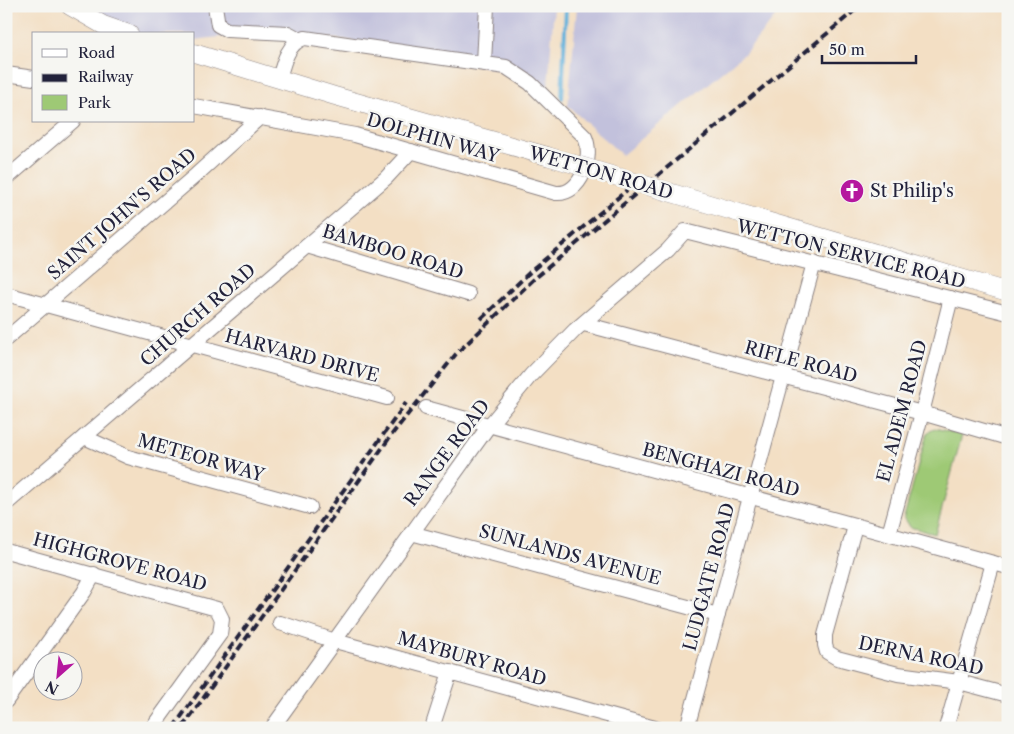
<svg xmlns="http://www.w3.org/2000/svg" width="1014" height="734" font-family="'Libre Caslon Text',serif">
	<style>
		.industrial { fill: #c2c1dc }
		.green { fill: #9ec975; stroke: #607658 }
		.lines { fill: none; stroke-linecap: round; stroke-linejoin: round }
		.stream { stroke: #61b0db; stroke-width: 4 }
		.minor-casing { stroke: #8a8080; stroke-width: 16 }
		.major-casing { stroke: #8a8080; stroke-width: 19 }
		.minor { stroke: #fff; stroke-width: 14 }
		.major { stroke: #fff; stroke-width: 18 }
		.rail { stroke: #22223b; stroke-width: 4; stroke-dasharray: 8 4; stroke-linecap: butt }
		.major-bridge-casing { stroke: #8a8080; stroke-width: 19; stroke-linecap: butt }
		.major-bridge { stroke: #fff; stroke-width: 18 }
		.labels { text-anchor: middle; stroke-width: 5; stroke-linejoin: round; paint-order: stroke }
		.street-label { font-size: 18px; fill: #22223b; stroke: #f6f6f2 }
		.poi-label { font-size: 18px; fill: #22223b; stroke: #f6f6f2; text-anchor: start }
	</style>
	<rect width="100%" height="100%" fill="#f6f6f2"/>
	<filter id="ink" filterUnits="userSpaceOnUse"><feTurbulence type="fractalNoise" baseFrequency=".02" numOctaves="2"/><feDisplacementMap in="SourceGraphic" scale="10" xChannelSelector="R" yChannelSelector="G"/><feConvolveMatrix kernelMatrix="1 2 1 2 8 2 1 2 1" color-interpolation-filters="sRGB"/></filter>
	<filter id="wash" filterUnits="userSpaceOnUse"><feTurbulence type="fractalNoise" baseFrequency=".0096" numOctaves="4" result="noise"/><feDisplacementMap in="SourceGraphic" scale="20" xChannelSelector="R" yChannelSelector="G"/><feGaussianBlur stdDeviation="1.12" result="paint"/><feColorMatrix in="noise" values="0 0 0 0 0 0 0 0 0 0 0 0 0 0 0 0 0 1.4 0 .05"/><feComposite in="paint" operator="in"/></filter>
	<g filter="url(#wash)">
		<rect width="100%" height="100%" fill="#f3dfc4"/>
		<!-- industrial -->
		<g class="industrial">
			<path d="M71 6H554L547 100 520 74 342 39 236 35 194 40V34H129Z"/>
			<path d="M577 6H784L745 53 622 155 568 106Z"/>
		</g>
		<!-- green -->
		<path class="green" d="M935 428 962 435 935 534 910 527 904 517 927 433Z"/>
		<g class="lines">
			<!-- stream -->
			<path class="stream" d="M562 98 566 6"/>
		</g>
	</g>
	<g filter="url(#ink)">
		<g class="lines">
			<!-- minor casing -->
			<g class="minor-casing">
				<g id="minor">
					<path d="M215 6 218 25 227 30 288 33 299 39"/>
					<path d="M484 62 487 6"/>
					<path d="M6 74 34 78"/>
					<path d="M194 106 355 135 556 193C581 195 594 157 585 137L530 83 506 67 305 38C288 42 283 64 279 79"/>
					<path d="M6 179 73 121"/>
					<path d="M307 246 468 294"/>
					<path d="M6 294 387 398"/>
					<path d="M584 324 922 413 1008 438"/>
					<path d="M6 339 196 175 260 117"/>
					<path d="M426 408 1008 567"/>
					<path d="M84 437 128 457 310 507"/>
					<path d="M6 504 386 178 411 151"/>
					<path d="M855 526 825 635V645L827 652 837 658 898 674 959 682 1008 695"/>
					<path d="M411 533 718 615"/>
					<path d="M889 534 922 413 951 298"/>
					<path d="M6 551 217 609 222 619 220 634 152 728"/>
					<path d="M280 623 335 641 655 728"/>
					<path d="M6 701 84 592 94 574"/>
					<path d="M272 728 488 427 531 375 575 330 668 250 685 231 1008 313"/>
					<path d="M432 728 450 672"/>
					<path d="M687 728 814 263"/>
					<path d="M946 728 993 563"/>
				</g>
			</g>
			<!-- major casing -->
			<g class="major-casing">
				<g id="major">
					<path d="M70 6 103 25 129 34"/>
					<path d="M194 53 335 96 547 156"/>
					<path d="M736 212 1008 292"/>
				</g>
			</g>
			<!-- minor -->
			<use href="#minor" class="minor"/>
			<!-- major -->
			<use href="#major" class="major"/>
			<!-- rail -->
			<g class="rail">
				<path d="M481 319 530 272 627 190"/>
				<path d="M173 728 406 403"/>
				<path d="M182 728 393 433 456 354 533 280 860 6"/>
			</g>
			<!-- major-bridge casing -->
			<g class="major-bridge-casing">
				<path id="major-bridge" d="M547 156 736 212"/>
			</g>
			<!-- major-bridge -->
			<use href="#major-bridge" class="major-bridge"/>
		</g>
	</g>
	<!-- icons -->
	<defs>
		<g id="church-disc" transform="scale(1.25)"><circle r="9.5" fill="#b5179e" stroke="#f6f6f2"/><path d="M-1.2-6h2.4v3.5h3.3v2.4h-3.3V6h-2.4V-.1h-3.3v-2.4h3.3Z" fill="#fff"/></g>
	</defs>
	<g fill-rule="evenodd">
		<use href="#church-disc" x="852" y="191"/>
	</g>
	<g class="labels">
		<!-- street labels -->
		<g class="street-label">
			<text transform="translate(433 138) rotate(16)" y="6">DOLPHIN WAY</text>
			<text transform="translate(601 173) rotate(16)" y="6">WETTON ROAD</text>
			<text transform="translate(122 214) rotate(-41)" y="6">SAINT JOHN'S ROAD</text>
			<text transform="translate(393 252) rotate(17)" y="6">BAMBOO ROAD</text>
			<text transform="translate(851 254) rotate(14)" y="6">WETTON SERVICE ROAD</text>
			<text transform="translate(198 315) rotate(-41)" y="6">CHURCH ROAD</text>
			<text transform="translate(302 356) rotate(15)" y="6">HARVARD DRIVE</text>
			<text transform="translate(801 362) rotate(15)" y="6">RIFLE ROAD</text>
			<text transform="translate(902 411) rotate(-75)" y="6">EL ADEM ROAD</text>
			<text transform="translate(447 453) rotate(-53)" y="6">RANGE ROAD</text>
			<text transform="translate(201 458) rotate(16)" y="6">METEOR WAY</text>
			<text transform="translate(721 470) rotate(15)" y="6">BENGHAZI ROAD</text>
			<text transform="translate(570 555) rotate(15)" y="6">SUNLANDS AVENUE</text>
			<text transform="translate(120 562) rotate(15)" y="6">HIGHGROVE ROAD</text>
			<text transform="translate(709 577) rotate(-75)" y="6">LUDGATE ROAD</text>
			<text transform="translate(921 656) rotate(12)" y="6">DERNA ROAD</text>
			<text transform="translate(472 659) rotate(16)" y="6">MAYBURY ROAD</text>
		</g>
		<!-- poi labels -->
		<g class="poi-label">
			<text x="870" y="197">St Philip's</text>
		</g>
	</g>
	<!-- margin -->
	<rect width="1014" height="734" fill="none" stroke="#f6f6f2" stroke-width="25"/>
	<!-- legend -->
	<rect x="32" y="32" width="162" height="90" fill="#f6f6f2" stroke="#a1a1a9"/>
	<rect x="42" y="49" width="25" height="8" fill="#ffffff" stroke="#a1a1a9"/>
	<text x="78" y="58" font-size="15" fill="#22223b">Road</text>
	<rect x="42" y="74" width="25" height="8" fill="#22223b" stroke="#a1a1a9"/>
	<text x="78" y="82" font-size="15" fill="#22223b">Railway</text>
	<rect x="42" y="95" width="25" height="15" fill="#9ec975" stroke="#a1a1a9"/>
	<text x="78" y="108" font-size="15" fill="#22223b">Park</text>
	<!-- north arrow -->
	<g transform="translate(58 676) rotate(207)"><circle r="24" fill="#f6f6f2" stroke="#a1a1a9"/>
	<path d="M0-4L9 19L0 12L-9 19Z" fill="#b5179e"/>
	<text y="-8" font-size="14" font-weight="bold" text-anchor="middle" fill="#22223b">N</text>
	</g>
	<!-- scale -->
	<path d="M822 55v8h94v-8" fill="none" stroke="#22223b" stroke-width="2.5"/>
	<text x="829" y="55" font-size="15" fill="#22223b" stroke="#f6f6f2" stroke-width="4" paint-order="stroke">50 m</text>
</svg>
